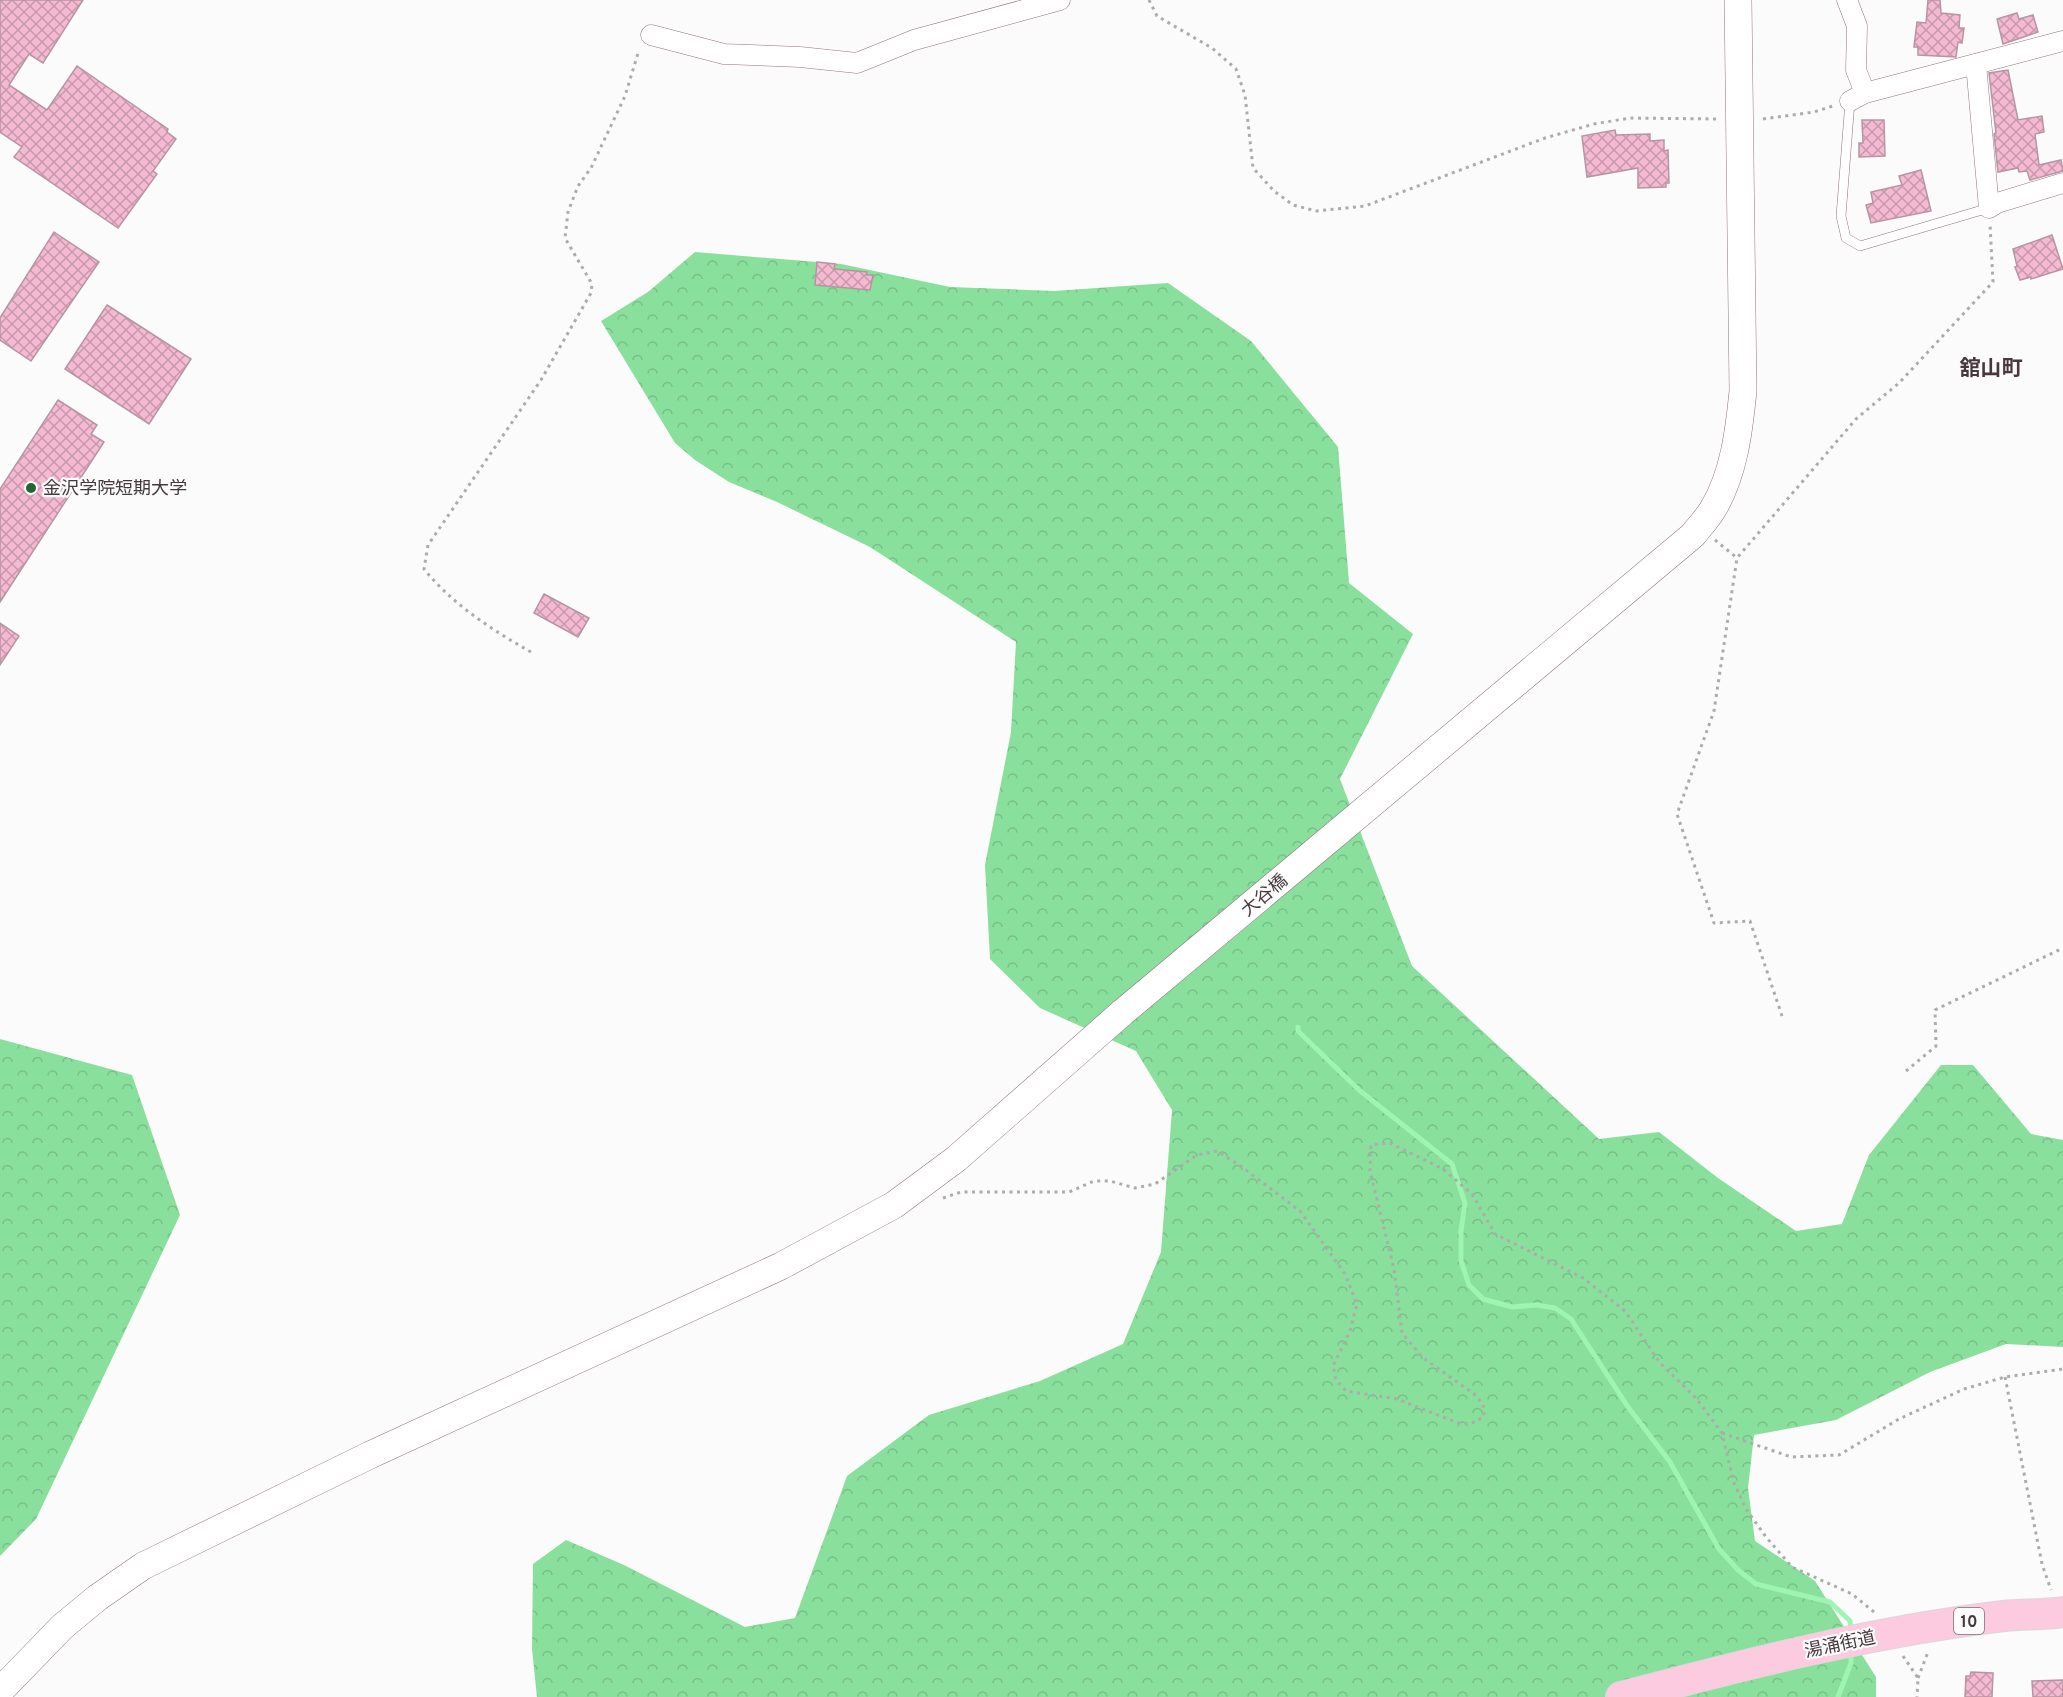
<svg xmlns="http://www.w3.org/2000/svg" width="2063" height="1697" font-family="Overpass,'Noto Sans JP',sans-serif">
	<style>
		.forest { fill: url(#forest-crowns) }
		.lines { fill: none; stroke-linecap: round; stroke-linejoin: round }
		.stream { stroke: #9df5b1; stroke-width: 5 }
		.building { fill: url(#building-cross-hatch); stroke: #b695a2; stroke-width: 1.5 }
		.lane-casing { stroke: #927480; stroke-width: 10 }
		.street-casing { stroke: #927480; stroke-width: 21 }
		.secondary-casing { stroke: #927480; stroke-width: 28 }
		.primary-casing { stroke: #dad7d8; stroke-width: 32 }
		.path { stroke: #afaaac; stroke-width: 3; stroke-dasharray: 3 4.5; stroke-linecap: butt }
		.lane { stroke: #fff; stroke-width: 9 }
		.street { stroke: #fff; stroke-width: 20 }
		.secondary { stroke: #fff; stroke-width: 27 }
		.primary { stroke: #fdcbe0; stroke-width: 30 }
		.poi-dot { fill: #1e6836; stroke: #fbfbfb; stroke-width: 2 }
		.labels { text-anchor: middle; stroke-width: 4.5; stroke-linejoin: round; paint-order: stroke }
		.shield { fill: #fbfbfb; stroke: #7c7277; stroke-width: 1.5 }
		.shield-label { font-size: 16px; font-weight: bold; fill: #46383e }
		.poi-label { font-size: 18px; fill: #46383e; stroke: #fbfbfb; text-anchor: start }
		.street-label { font-size: 18px; fill: #46383e; stroke: #fbfbfb }
		.quarter-label { font-size: 21px; font-weight: bold; fill: #46383e; stroke: #fbfbfb }
	</style>
	<defs>
		<pattern id="forest-crowns" width="20" height="18" patternUnits="userSpaceOnUse" patternTransform="scale(1.5)"><rect width="20" height="18" fill="#89df9c"/><path d="M2 6a3 3 0 1 1 6 0M12 15a3 3 0 1 1 6 0" fill="none" stroke="#78c087"/></pattern>
		<pattern id="building-cross-hatch" width="8" height="8" patternUnits="userSpaceOnUse" patternTransform="scale(1.5)"><rect width="8" height="8" fill="#f5bad2"/><path d="M0 0l8 8M0 8l8-8" fill="none" stroke="#c898ac"/></pattern>
	</defs>
	<rect width="100%" height="100%" fill="#fbfbfb"/>
	<!-- forest -->
	<g class="forest">
		<path d="M695 252 841 264 950 287 1054 291 1168 283 1251 341 1338 447 1349 583 1413 634 1340 779 1412 966 1599 1139 1659 1132 1718 1178 1796 1231 1842 1224 1869 1155 1941 1065H1973L2031 1134 2063 1140V1347L2006 1344 1930 1372 1836 1420 1754 1435 1748 1488 1755 1541 1815 1581 1876 1677V1697H537L532 1649 533 1564 566 1540 624 1565 745 1627 795 1618 847 1476 929 1415 1040 1381 1123 1344 1161 1252 1172 1110 1136 1051 1040 1008 990 959 985 865 1011 732 1016 642 870 547 777 502 729 482 695 460 675 443 601 321 648 292Z"/>
		<path d="M0 1039 132 1075 180 1215 36 1519 0 1556Z"/>
	</g>
	<g class="lines">
		<!-- stream -->
		<g class="stream">
			<path d="M1298 1027V1031L1359 1090 1452 1164 1465 1203 1461 1231V1261L1469 1285 1483 1299 1512 1307 1537 1305 1555 1308 1571 1319 1628 1407 1670 1462 1719 1549 1738 1570 1756 1584 1830 1602 1850 1621 1851 1633"/>
			<path d="M1838 1697 1851 1663V1652"/>
		</g>
	</g>
	<!-- building -->
	<g class="building">
		<path d="M0 0H83L43 63 29 54 9 85 47 110 77 66 168 129 167 132 176 139 153 171 157 174 118 228 14 157 22 147 0 132Z"/>
		<path d="M1928 0H1940L1941 13 1960 15 1959 28H1964L1962 43 1958 42 1956 57 1918 55V47H1914L1917 22 1926 23Z"/>
		<path d="M2017 13 2019 19 2033 15 2038 32 2003 44 1997 19Z"/>
		<path d="M2008 70 2018 120 2042 116 2044 132 2035 134 2039 165 2061 160 2063 171 2030 180 2027 171 2019 172 2018 168 1998 172 1994 134 1996 133 1989 73Z"/>
		<path d="M1862 120H1884L1885 156 1859 157V143H1863Z"/>
		<path d="M1615 130 1616 135 1650 134V141L1664 140V151L1668 150 1669 183H1666V187L1638 188V168L1587 177 1582 136Z"/>
		<path d="M1921 170 1931 211 1871 223 1866 205 1873 203 1871 192 1902 185 1899 176Z"/>
		<path d="M54 232 99 262 31 361 0 340V318Z"/>
		<path d="M2052 235 2063 269 2031 279V277L2020 280 2015 267 2017 266 2013 249Z"/>
		<path d="M817 262 835 264 834 269 867 272V275H873L870 290 815 285Z"/>
		<path d="M107 305 191 359 149 424 65 369Z"/>
		<path d="M58 400 97 425 91 434 104 442 0 602V489Z"/>
		<path d="M544 594 589 618 578 637 534 613Z"/>
		<path d="M0 623 19 636 0 665Z"/>
		<path d="M1971 1672 1993 1673 1992 1697H1965L1966 1676H1970Z"/>
		<path d="M2063 1680V1697H2033L2032 1681Z"/>
	</g>
	<g class="lines">
		<!-- lane casing -->
		<g class="lane-casing">
			<path id="lane" d="M1850 101 1841 216 1846 238 1860 246 1989 208"/>
		</g>
		<!-- street casing -->
		<g class="street-casing">
			<g id="street">
				<path d="M1847 0 1857 26 1856 70 1865 93"/>
				<path d="M651 35 724 54 800 57 857 63 914 40 1060 0"/>
				<path d="M1976 64 1989 208 1997 203 2063 183"/>
				<path d="M1850 101 1865 93 2063 41"/>
			</g>
		</g>
		<!-- secondary casing -->
		<g class="secondary-casing">
			<path id="secondary" d="M0 1691 62 1627 97 1598 143 1566 370 1455 781 1266 894 1205 956 1159 1123 1012 1693 535C1699 527 1708 518 1713 509 1734 474 1739 431 1743 391L1738 0"/>
		</g>
		<!-- primary casing -->
		<g class="primary-casing">
			<path id="primary" d="M1621 1697C1747 1664 1874 1631 2004 1616 2023 1614 2043 1615 2063 1612"/>
		</g>
		<!-- path -->
		<g class="path">
			<path d="M1149 0 1157 16 1212 48 1236 69 1245 95 1253 168 1274 191 1293 205 1316 211 1365 206 1545 138 1594 124 1630 118 1717 119"/>
			<path d="M1763 119 1814 112 1833 106"/>
			<path d="M1715 540 1737 558"/>
			<path d="M531 652C492 630 452 604 424 569L428 545 541 380 591 293 592 284 565 238 568 212 578 186 591 168 625 96 639 50"/>
			<path d="M1782 1016 1750 921 1714 923 1677 814 1714 711 1737 558 1856 419 1899 383 1993 282 1990 224"/>
			<path d="M1906 1071 1936 1046 1935 1010 2063 948"/>
			<path d="M943 1198 961 1192H1069L1094 1181H1110L1135 1188 1155 1184 1197 1155 1217 1151 1242 1167 1300 1211 1345 1274 1357 1304 1350 1331 1333 1366 1336 1380 1346 1391 1397 1399 1461 1424 1476 1422 1484 1416 1483 1404 1474 1394 1422 1357 1402 1333 1394 1269 1370 1171 1371 1145 1390 1143 1443 1169 1472 1194 1495 1234 1583 1278 1625 1311 1660 1363 1696 1398 1722 1433 1734 1483 1746 1509 1766 1537 1792 1567 1852 1594 1874 1612"/>
			<path d="M2005 1377 2042 1564 2051 1590"/>
			<path d="M1722 1433 1791 1457 1839 1455 1899 1419 1964 1389 2005 1377 2063 1369"/>
			<path d="M1903 1656 1918 1678 1917 1697"/>
			<path d="M1918 1678 1928 1652"/>
		</g>
		<!-- lane -->
		<use href="#lane" class="lane"/>
		<!-- street -->
		<use href="#street" class="street"/>
		<!-- secondary -->
		<use href="#secondary" class="secondary"/>
		<!-- primary -->
		<use href="#primary" class="primary"/>
	</g>
	<!-- markers -->
	<circle class="poi-dot" cx="31" cy="488" r="6"/>
	<g class="labels">
		<!-- shield labels -->
		<rect class="shield" x="1954" y="1608" width="30" height="26" rx="4.5"/>
		<g class="shield-label">
			<text x="1969" y="1627">10</text>
		</g>
		<!-- poi labels -->
		<g class="poi-label">
			<text x="43" y="494">金沢学院短期大学</text>
		</g>
		<!-- street labels -->
		<g class="street-label">
			<text transform="translate(1264 895) rotate(-40)" y="6">大谷橋</text>
			<text transform="translate(1840 1644) rotate(-12)" y="6">湯涌街道</text>
		</g>
		<!-- quarter labels -->
		<g class="quarter-label">
			<text x="1991" y="375">舘山町</text>
		</g>
	</g>
</svg>
